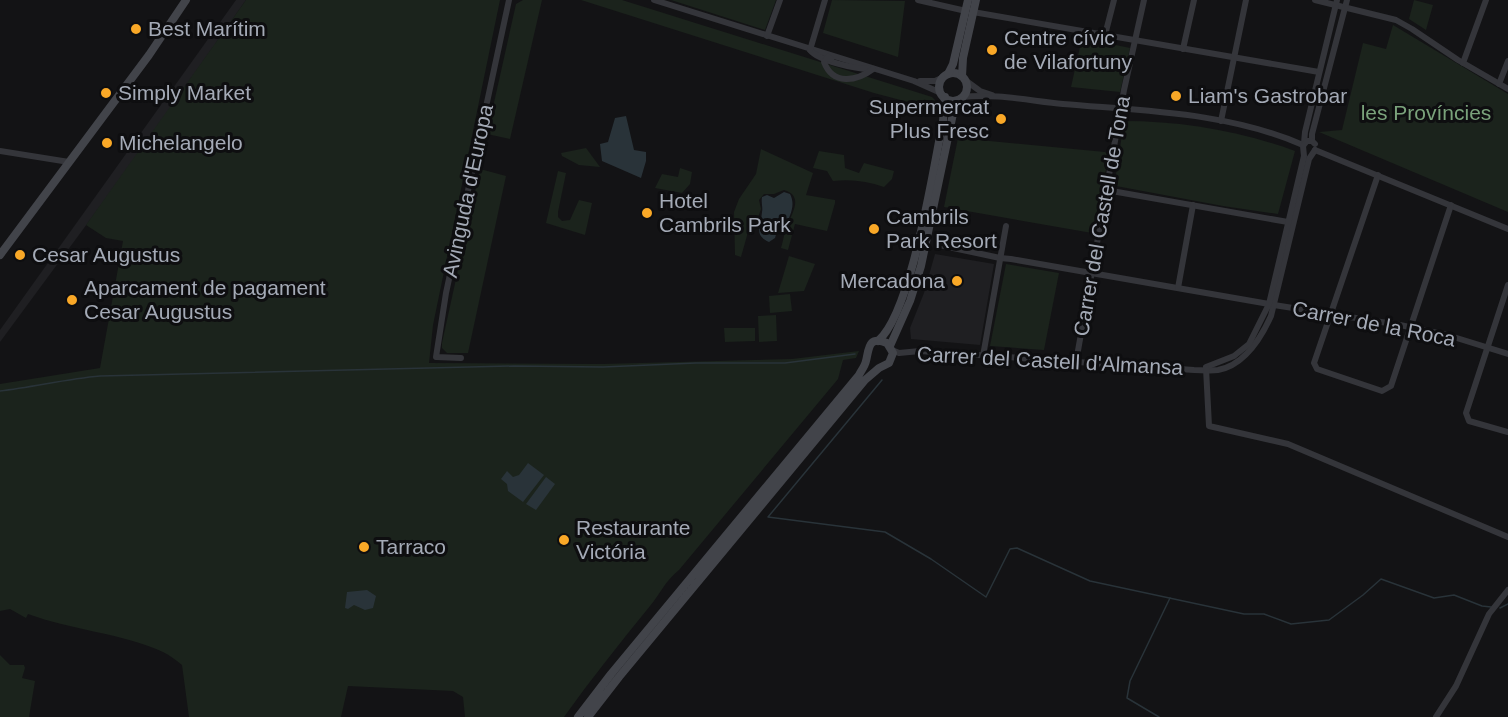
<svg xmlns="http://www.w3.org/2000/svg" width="1508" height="717" font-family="Helvetica,sans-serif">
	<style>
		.built { fill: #1f1f22 }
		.green { fill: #1b231c }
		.water { fill: #293339 }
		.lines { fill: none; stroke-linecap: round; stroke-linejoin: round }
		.stream { stroke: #293339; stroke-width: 1.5 }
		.street { stroke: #34353a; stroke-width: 6 }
		.secondary { stroke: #42444a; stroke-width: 8 }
		.poi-dot { fill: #f9a827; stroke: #0e0e10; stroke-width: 2 }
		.labels { text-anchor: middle; stroke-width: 6; stroke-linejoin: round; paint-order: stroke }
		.poi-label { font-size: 21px; fill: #a4aab6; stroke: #0e0e10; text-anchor: start }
		.park-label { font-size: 21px; fill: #7aa27b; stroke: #0e0e10 }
		.street-label { font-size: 21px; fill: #a4aab6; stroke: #0e0e10 }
	</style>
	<rect width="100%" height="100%" fill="#131315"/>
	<!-- built -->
	<g class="built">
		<path d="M236 0H246L126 171 0 342V330Z"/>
		<path d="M935 254 994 264 980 345 911 339 910 328 924 293Z"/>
	</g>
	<!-- green -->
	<g class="green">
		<path d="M246 0H500L433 325 429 363 602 364 792 359 859 351 856 358 843 360 838 379 679 570C666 580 660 594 650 606 620 643 591 679 564 717H465L463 697 453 691 348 686 341 717H189L182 665C176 660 169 655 163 652 121 633 71 630 28 614L26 618 10 609 0 611V384L100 368 123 241 106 238 86 225Z"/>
		<path d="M523 0H542L510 139 487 134 516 4Z"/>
		<path d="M581 0H622L932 97 939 104 938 110 874 93Z"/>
		<path d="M671 0H776L765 30Z"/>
		<path d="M832 0 905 1 898 57 823 33Z"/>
		<path d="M1414 0 1433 5 1426 30 1409 19Z"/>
		<path d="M1393 25 1508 94V212L1319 132 1342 130 1363 43 1386 49Z"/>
		<path d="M1082 38 1130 48 1120 92 1071 87Z"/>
		<path d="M1124 121C1181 121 1241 131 1295 151L1278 214 1223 206 1116 186 1115 181Z"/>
		<path d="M958 138 1105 152 1109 156 1092 233 944 207Z"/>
		<path d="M586 148 600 167 579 165 562 156 561 153Z"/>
		<path d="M761 149 813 173 806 195 835 200V203L827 231 795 224 788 250 781 248C783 241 784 235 786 228 791 215 805 196 784 190L774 194H764L759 200 761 209 755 226 750 225 741 257 735 255 734 212 739 199 756 174Z"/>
		<path d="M819 151 844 155 845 168 859 173 864 163 894 171 892 179 884 187C867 181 851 179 833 181L827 171 813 168Z"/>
		<path d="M680 168 692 172 690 184 682 193 655 188 662 174 678 177Z"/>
		<path d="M480 169 506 176 468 353H447L442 348V343Z"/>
		<path d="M558 171 566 173 558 212V217L562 221 570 220 579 200 592 203 585 235 546 223Z"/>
		<path d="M789 256 815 264 804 291 778 293Z"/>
		<path d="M1006 264 1059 273 1044 350 990 346Z"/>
		<path d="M790 294 792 311 770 313 769 296Z"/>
		<path d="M776 315 777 341 759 342 758 316Z"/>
		<path d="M724 328H755V341L725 342Z"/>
		<path d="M0 655 10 665H24L25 668 22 678 35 681 29 717H0Z"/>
	</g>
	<!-- water -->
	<g class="water">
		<path d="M626 116 634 150 646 152V161L641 178 602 161 600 144 608 142 615 118Z"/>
		<path d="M784 192 790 194C796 205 790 216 785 227L779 224 775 238 769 242C753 235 761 226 762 212 763 207 761 203 762 197L767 195 774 198Z"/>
		<path d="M528 463 544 475 523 502 508 491 507 484 501 479 507 471 513 477 519 475Z"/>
		<path d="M546 477 555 484 536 510 526 504Z"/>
		<path d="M367 590 376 596 373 608 365 610 354 605 348 609 345 608 347 592Z"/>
	</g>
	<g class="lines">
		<!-- stream -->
		<g class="stream">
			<path d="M882 380 768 517 885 532 931 559 986 597 1010 549 1017 548 1090 581 1244 614H1264L1291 624 1329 620 1363 595 1381 579 1434 598 1454 595 1482 606 1491 607"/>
			<path d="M0 391C34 387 66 379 100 376L514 366 603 367 696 363H785L855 354"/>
			<path d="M1500 608 1508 604"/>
			<path d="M1159 717 1127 698 1130 681 1170 598"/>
		</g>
		<!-- street -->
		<g class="street">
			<path d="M654 0 914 81 941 93"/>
			<path d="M918 0 966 11"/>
			<path d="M1315 0 1396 20 1412 29 1458 60 1508 89"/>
			<path d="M973 12 1319 72"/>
			<path d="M1105 35 1114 0"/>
			<path d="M767 36 780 0"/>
			<path d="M1183 49 1194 0"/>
			<path d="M810 50C819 61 855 69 870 69"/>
			<path d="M810 50 825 0"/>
			<path d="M831 59 828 57 824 62C833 86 857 81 873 69"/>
			<path d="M1463 63 1486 0"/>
			<path d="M965 80 980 91 992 95"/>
			<path d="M920 81H935L944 77"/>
			<path d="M1499 84 1508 61"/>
			<path d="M962 97C994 93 1031 101 1063 104 1143 111 1228 112 1303 145"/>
			<path d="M1221 121 1246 0"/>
			<path d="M1304 143 1305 132 1337 0"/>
			<path d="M1315 144 1312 141V134L1347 0"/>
			<path d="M1315 150 1508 229"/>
			<path d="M0 151 69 162"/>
			<path d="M1378 175 1314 363 1317 369 1382 391 1391 386 1451 205"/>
			<path d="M1106 190 1288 222"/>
			<path d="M939 245 1000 258 1011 259 1269 304"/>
			<path d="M1508 285 1466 413 1469 421 1508 432"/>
			<path d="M1178 288 1193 205"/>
			<path d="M1274 305 1400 325 1447 335 1508 354"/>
			<path d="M892 350 899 353 920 351 1194 370C1201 370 1210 371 1218 370 1245 365 1261 338 1271 316L1309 159 1315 150"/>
			<path d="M983 356 1006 226"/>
			<path d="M461 358 436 357 446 293 509 0"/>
			<path d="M1076 362 1124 90 1144 0"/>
			<path d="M1206 367 1234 356 1249 344 1269 304 1304 156 1303 146 1307 141H1312"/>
			<path d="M1206 368 1209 426 1288 444 1508 537"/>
			<path d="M1436 717 1456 686 1489 614 1508 590"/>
		</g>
		<!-- secondary -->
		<g class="secondary">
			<circle cx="953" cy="87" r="14"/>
			<path d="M948 74 953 64 968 0"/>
			<path d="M962 76 963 58 976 0"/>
			<path d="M0 255 149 55 186 0"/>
			<path d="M878 341C912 312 933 169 943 121L945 97"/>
			<path d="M890 346 910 301 921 266 954 109 959 100"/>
			<path d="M578 717 611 674 859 375C861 371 865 366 866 361 869 349 868 335 887 343L893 353 889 363 879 368 865 380 619 677 588 717"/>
		</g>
	</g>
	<!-- markers -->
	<g class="poi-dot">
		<circle cx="136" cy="29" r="6"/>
		<circle cx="992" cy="50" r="6"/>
		<circle cx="106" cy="93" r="6"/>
		<circle cx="1176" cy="96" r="6"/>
		<circle cx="1001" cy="119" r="6"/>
		<circle cx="107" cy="143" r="6"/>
		<circle cx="647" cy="213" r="6"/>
		<circle cx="874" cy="229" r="6"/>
		<circle cx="20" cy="255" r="6"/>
		<circle cx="957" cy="281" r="6"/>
		<circle cx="72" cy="300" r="6"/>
		<circle cx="564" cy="540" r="6"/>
		<circle cx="364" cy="547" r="6"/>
	</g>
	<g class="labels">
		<!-- poi labels -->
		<g class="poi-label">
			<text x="148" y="36">Best Marítim</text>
			<text x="1004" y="45">Centre cívic<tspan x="1004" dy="24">de Vilafortuny</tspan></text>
			<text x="118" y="100">Simply Market</text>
			<text x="1188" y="103">Liam's Gastrobar</text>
			<text x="989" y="114" text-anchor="end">Supermercat<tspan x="989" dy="24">Plus Fresc</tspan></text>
			<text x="119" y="150">Michelangelo</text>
			<text x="659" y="208">Hotel<tspan x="659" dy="24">Cambrils Park</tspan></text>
			<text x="886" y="224">Cambrils<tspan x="886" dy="24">Park Resort</tspan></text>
			<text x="32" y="262">Cesar Augustus</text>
			<text x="945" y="288" text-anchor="end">Mercadona</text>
			<text x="84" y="295">Aparcament de pagament<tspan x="84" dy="24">Cesar Augustus</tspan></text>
			<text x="576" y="535">Restaurante<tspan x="576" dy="24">Victória</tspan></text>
			<text x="376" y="554">Tarraco</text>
		</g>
		<!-- park labels -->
		<g class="park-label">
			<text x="1426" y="120">les Províncies</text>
		</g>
		<!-- street labels -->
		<g class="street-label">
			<text transform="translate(468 191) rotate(-78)" y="7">Avinguda d'Europa</text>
			<text transform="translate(1102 216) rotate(-80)" y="7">Carrer del Castell de Tona</text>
			<text transform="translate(1374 324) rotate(11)" y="7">Carrer de la Roca</text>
			<text transform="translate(1050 361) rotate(3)" y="7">Carrer del Castell d'Almansa</text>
		</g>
	</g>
</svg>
